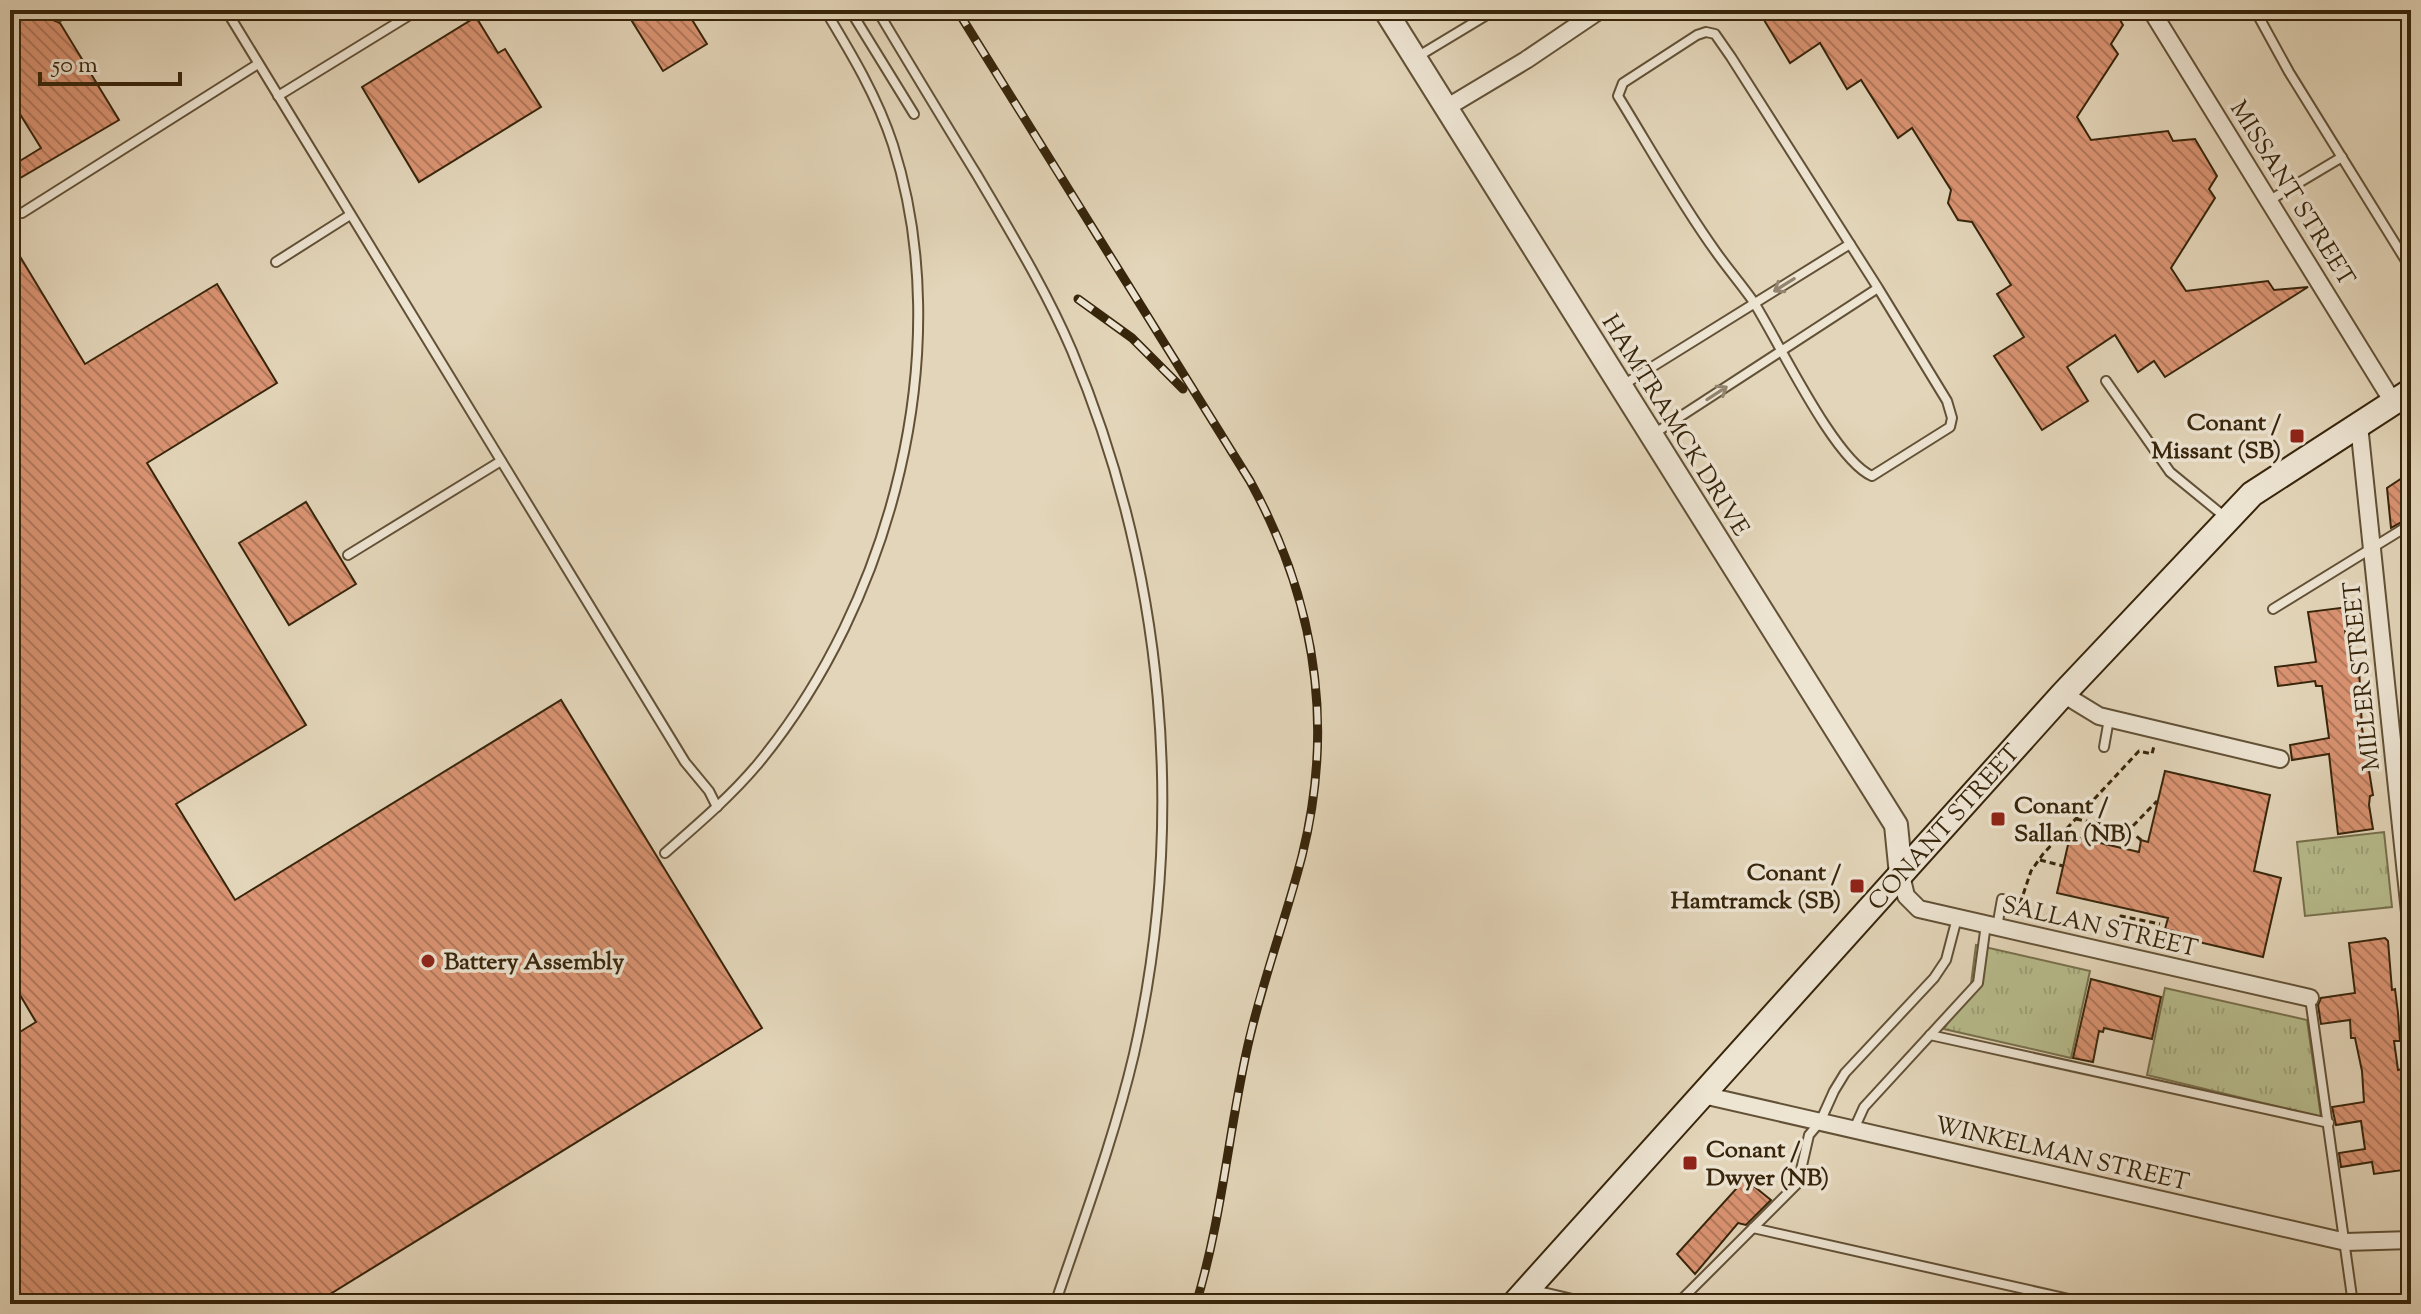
<svg xmlns="http://www.w3.org/2000/svg" width="2421" height="1314" font-family="'Sorts Mill Goudy',serif">
	<style>
		.grass { fill: url(#grass-tufts); stroke: #77704c; stroke-width: 2 }
		.building { fill: url(#building-back-hatch); stroke: #37250b; stroke-width: 2 }
		.lines { fill: none; stroke-linecap: round; stroke-linejoin: round }
		.service-casing { stroke: #625136; stroke-width: 12 }
		.minor-casing { stroke: #625136; stroke-width: 20 }
		.tertiary-casing { stroke: #625136; stroke-width: 26 }
		.secondary-casing { stroke: #37250b; stroke-width: 28 }
		.path { stroke: #37250b; stroke-width: 3; stroke-dasharray: 6 4; stroke-linecap: butt }
		.service { stroke: #ede4d2; stroke-width: 8 }
		.minor { stroke: #ede4d2; stroke-width: 16 }
		.tertiary { stroke: #ede4d2; stroke-width: 22 }
		.secondary { stroke: #ede4d2; stroke-width: 24 }
		.rail-casing { stroke: #37250b; stroke-width: 9 }
		.rail { stroke: #ede4d2; stroke-width: 6; stroke-dasharray: 18; stroke-linecap: butt }
		.oneway { stroke: #92846e }
		.poi-dot { fill: #8f2418; stroke: #ede4d2; stroke-width: 3 }
		.labels { text-anchor: middle; stroke-width: 7; stroke-linejoin: round; paint-order: stroke }
		.street-label { font-size: 24px; fill: #37250b; stroke: #ede4d2 }
		.poi-label { font-size: 24px; font-weight: bold; fill: #37250b; stroke: #ede4d2; text-anchor: start }
	</style>
	<defs>
		<pattern id="grass-tufts" width="24" height="20" patternUnits="userSpaceOnUse" patternTransform="scale(2)"><rect width="24" height="20" fill="#b7bc8d"/><path d="M3 7l-1-3M5 7V3M7 7l1-3M15 17l-1-3M17 17v-4M19 17l1-3" fill="none" stroke="#9ea178"/></pattern>
		<pattern id="building-back-hatch" width="6" height="6" patternUnits="userSpaceOnUse" patternTransform="scale(2)"><rect width="6" height="6" fill="#db9473"/><path d="M-1 5l2 2M0 0l6 6M5-1l2 2" fill="none" stroke="#b2795d"/></pattern>
	</defs>
	<rect width="100%" height="100%" fill="#e3d5b9"/>
	<filter id="stains"><feTurbulence type="fractalNoise" baseFrequency=".0025" numOctaves="4"/><feColorMatrix values="0 0 0 0 .2 0 0 0 0 .09 0 0 0 0 .02 0 0 0 .5 -.17"/></filter>
	<radialGradient id="worn" r=".72"><stop offset=".6" stop-color="#630" stop-opacity="0"/><stop offset="1" stop-color="#630" stop-opacity=".3"/></radialGradient>
	<!-- grass -->
	<g class="grass">
		<path d="M2384 832 2392 907 2305 916 2297 842Z"/>
		<path d="M1976 945 2090 971 2071 1058 1944 1029 1971 984Z"/>
		<path d="M2165 988 2307 1020 2321 1117 2147 1075Z"/>
	</g>
	<!-- building -->
	<g class="building">
		<path d="M10 10H52L53 20 60 23 119 120 10 184V167L41 148 10 98Z"/>
		<path d="M625 10H686L707 44 663 71Z"/>
		<path d="M1758 10H2114L2123 25 2111 44 2118 54 2077 117 2091 140 2168 131 2173 141 2195 139 2217 176 2209 189 2215 198 2171 268 2186 291 2268 281 2274 290 2308 287 2165 377 2154 361 2138 372 2115 335 2067 367 2088 401 2042 430 1994 356 2024 337 1997 294 2011 285 1972 222 1958 220 1948 203 1951 190 1912 128 1898 138 1861 80 1847 89 1820 43 1790 63Z"/>
		<path d="M476 17 498 53 505 49 541 107 419 182 362 87Z"/>
		<path d="M10 240 85 364 217 284 277 383 147 463 306 725 176 804 235 900 561 700 762 1028 314 1304H10V1038L36 1022 10 978Z"/>
		<path d="M2411 472V517L2391 528 2387 488Z"/>
		<path d="M306 502 356 584 289 625 239 543Z"/>
		<path d="M2348 607 2351 629 2345 630 2349 661 2354 660 2355 668 2359 667 2362 728 2373 795 2370 796 2369 805 2373 829 2338 834 2329 754 2292 760 2290 745 2329 738 2322 686H2316L2315 681 2278 686 2275 667 2316 662 2308 612Z"/>
		<path d="M2165 771 2270 795 2254 871 2281 878 2263 957 2173 936 2174 931 2165 929 2168 918 2057 893 2070 836 2139 852 2141 840 2148 842Z"/>
		<path d="M2385 938 2388 941 2392 990 2395 989 2398 1013 2400 1041H2394L2398 1070 2402 1069 2406 1120H2409L2411 1169 2374 1174 2372 1162 2341 1167 2339 1153 2365 1149 2361 1121 2336 1125 2332 1107 2364 1102 2362 1071 2355 1038H2351L2350 1020 2321 1024 2318 1005 2321 998 2355 993 2349 943Z"/>
		<path d="M2091 979 2161 997 2152 1039 2104 1028 2103 1032 2099 1031 2093 1062 2073 1058Z"/>
		<path d="M1745 1179 1771 1200 1746 1225 1738 1223 1695 1274 1677 1254Z"/>
	</g>
	<g class="lines">
		<!-- service casing -->
		<g class="service-casing">
			<g id="service">
				<path d="M226 10 685 762 709 791 717 807"/>
				<path d="M850 10 914 114"/>
				<path d="M877 10C910 65 943 120 977 175 1011 233 1046 290 1072 351 1165 573 1187 820 1134 1054 1114 1139 1083 1221 1055 1304"/>
				<path d="M2255 10 2289 72 2411 269"/>
				<path d="M59 16 69 10"/>
				<path d="M1417 57 1495 10"/>
				<path d="M278 96 418 10"/>
				<path d="M2270 200 2342 157"/>
				<path d="M22 213 258 64"/>
				<path d="M276 262 350 215"/>
				<path d="M2106 381 2170 472 2225 517"/>
				<path d="M1623 385 1850 244"/>
				<path d="M1652 435 1878 288 1731 57 1715 34 1706 32 1697 35 1623 83 1618 96C1650 148 1680 202 1716 252 1728 269 1741 284 1753 301 1778 340 1834 460 1872 476L1950 427 1952 418 1947 401 1878 288"/>
				<path d="M348 555 501 461"/>
				<path d="M2273 609 2411 524"/>
				<path d="M2104 747 2109 719"/>
				<path d="M665 853C697 825 730 797 757 765 892 602 958 349 893 145 877 96 851 53 825 10"/>
				<path d="M1997 927 2002 899"/>
				<path d="M2310 998 2353 1304"/>
				<path d="M1930 1035 2329 1123"/>
				<path d="M1854 1129 1864 1107 1978 983 1986 924"/>
				<path d="M1753 1228 2091 1304"/>
				<path d="M2407 1240 2411 1273"/>
				<path d="M1677 1304 1798 1183 1809 1135 1820 1122 1834 1091 1845 1073 1934 978 1946 960 1957 918"/>
			</g>
		</g>
		<!-- minor casing -->
		<g class="minor-casing">
			<g id="minor">
				<path d="M2151 10 2393 402"/>
				<path d="M1446 108 1526 60 1600 10"/>
				<path d="M2359 425 2411 922"/>
				<path d="M2063 694 2099 716 2280 759"/>
				<path d="M1901 875 1906 896 1919 909 2310 998"/>
				<path d="M1703 1095 2346 1242 2411 1240"/>
				<path d="M1525 1292 1576 1304"/>
			</g>
		</g>
		<!-- tertiary casing -->
		<g class="tertiary-casing">
			<path id="tertiary" d="M1385 10 1896 825 1901 875"/>
		</g>
		<!-- secondary casing -->
		<g class="secondary-casing">
			<g id="secondary">
				<path id="s1" d="M1514 1304 2063 694 2252 494 2411 391"/>
			</g>
		</g>
		<!-- path -->
		<g class="path">
			<path d="M2076 819 2129 830 2157 801"/>
			<path d="M2129 830 2141 840"/>
			<path d="M2040 860 2063 866"/>
			<path d="M2017 913 2031 871 2043 854 2139 751 2152 754 2154 746"/>
			<path d="M2118 937 2121 916 2160 924"/>
		</g>
		<!-- service -->
		<use href="#service" class="service"/>
		<!-- minor -->
		<use href="#minor" class="minor"/>
		<!-- tertiary -->
		<use href="#tertiary" class="tertiary"/>
		<!-- secondary -->
		<use href="#secondary" class="secondary"/>
		<!-- rail casing -->
		<g class="rail-casing">
			<g id="rail">
				<path d="M957 10 1250 481C1315 599 1335 724 1302 856 1285 922 1260 987 1246 1054 1228 1137 1221 1222 1196 1304"/>
				<path d="M1078 299 1132 338 1183 389"/>
			</g>
		</g>
		<!-- rail -->
		<use href="#rail" class="rail"/>
	</g>
	<!-- one-way arrows -->
	<defs><path id="oneway-shaft" d="M-6 0H5M1.5-3L5.5 0L1.5 3" fill="none" stroke-width="1.6" stroke-linecap="round" stroke-linejoin="round" transform="scale(2)"/></defs>
	<g class="oneway">
		<use href="#oneway-shaft" transform="translate(1784 285) rotate(148)"/>
		<use href="#oneway-shaft" transform="translate(1717 393) rotate(-33)"/>
	</g>
	<!-- markers -->
	<g class="poi-dot">
		<rect x="2289" y="428" width="16" height="16" rx="4"/>
		<rect x="1990" y="811" width="16" height="16" rx="4"/>
		<rect x="1849" y="878" width="16" height="16" rx="4"/>
		<circle cx="428" cy="961" r="8"/>
		<rect x="1682" y="1155" width="16" height="16" rx="4"/>
	</g>
	<g class="labels">
		<!-- street labels -->
		<g class="street-label">
			<text transform="translate(2293 193) rotate(58)" y="8">MISSANT STREET</text>
			<text transform="translate(1676 425) rotate(58)" y="8">HAMTRAMCK DRIVE</text>
			<text transform="translate(2361 676) rotate(-96)" y="8">MILLER STREET</text>
			<text dy="8" stroke="none"><textPath href="#s1" startOffset="642">CONANT STREET</textPath></text>
			<text transform="translate(2100 926) rotate(13)" y="8">SALLAN STREET</text>
			<text transform="translate(2062 1153) rotate(13)" y="8">WINKELMAN STREET</text>
		</g>
		<!-- poi labels -->
		<g class="poi-label">
			<text x="2281" y="430" text-anchor="end">Conant /<tspan x="2281" dy="28">Missant (SB)</tspan></text>
			<text x="2014" y="813">Conant /<tspan x="2014" dy="28">Sallan (NB)</tspan></text>
			<text x="1841" y="880" text-anchor="end">Conant /<tspan x="1841" dy="28">Hamtramck (SB)</tspan></text>
			<text x="444" y="969">Battery Assembly</text>
			<text x="1706" y="1157">Conant /<tspan x="1706" dy="28">Dwyer (NB)</tspan></text>
		</g>
	</g>
	<!-- margin -->
	<rect width="2421" height="1314" fill="none" stroke="#e3d5b9" stroke-width="40"/>
	<rect x="12" y="12" width="2397" height="1290" fill="none" stroke="#37250b" stroke-width="4"/>
	<rect x="20" y="20" width="2381" height="1274" fill="none" stroke="#37250b" stroke-width="2"/>
	<!-- scale -->
	<path d="M40 72v12h140v-12" fill="none" stroke="#37250b" stroke-width="4"/>
	<text x="52" y="72" font-size="24" fill="#37250b" stroke="#ede4d2" stroke-width="6" paint-order="stroke">50 m</text>
	<rect width="100%" height="100%" filter="url(#stains)"/>
	<rect width="100%" height="100%" fill="url(#worn)"/>
</svg>
